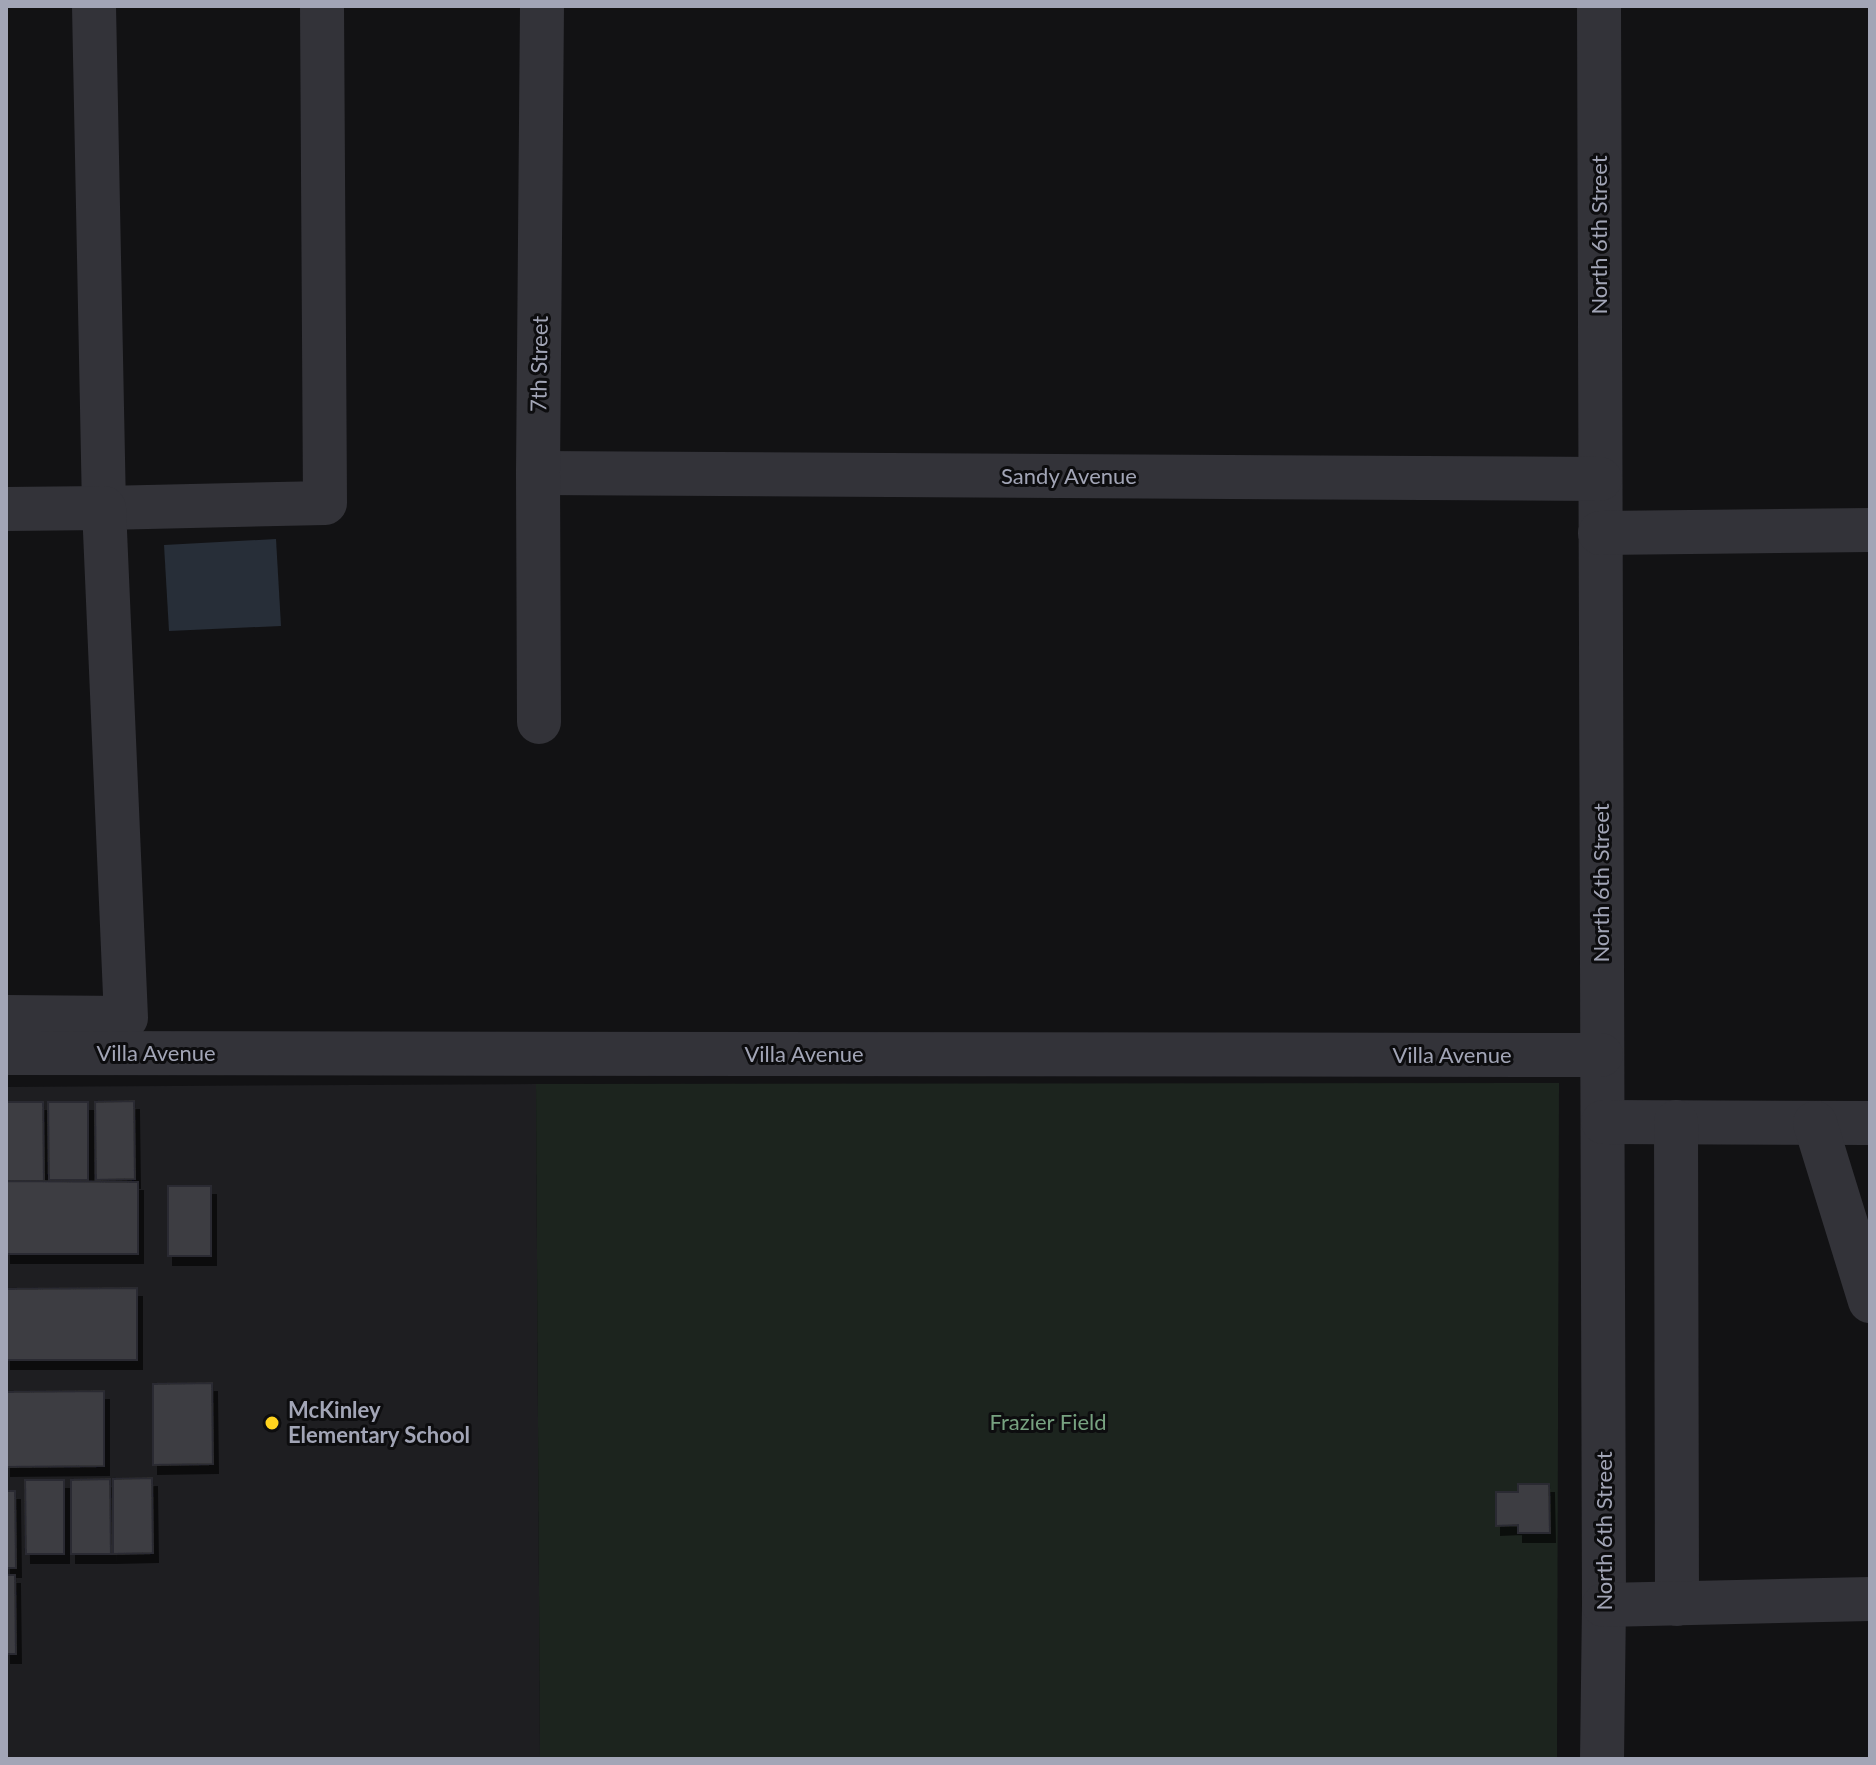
<svg xmlns="http://www.w3.org/2000/svg" width="1876" height="1765" font-family="Lato,sans-serif">
	<style>
		.built { fill: #1e1e21 }
		.green { fill: #1c241e }
		.water { fill: #272e38 }
		.building { fill: #3c3c42; stroke: #2c2c30; stroke-width: 2; filter: url(#shadow) }
		.lines { fill: none; stroke-linecap: round; stroke-linejoin: round }
		.minor { stroke: #333339; stroke-width: 44 }
		.poi-dot { fill: #ffd31f; stroke: #0d0d0f; stroke-width: 3 }
		.labels { text-anchor: middle; stroke-width: 6; stroke-linejoin: round; paint-order: stroke }
		.street-label { font-size: 22px; fill: #a2a5b6; stroke: #0d0d0f }
		.poi-label { font-size: 22px; font-weight: bold; fill: #a2a5b6; stroke: #0d0d0f; text-anchor: start }
		.park-label { font-size: 22px; fill: #77a280; stroke: #0d0d0f }
	</style>
	<defs>
		<filter id="shadow"><feDropShadow dx="5" dy="9" stdDeviation="0" flood-color="#0009"/></filter>
	</defs>
	<rect width="100%" height="100%" fill="#121214"/>
	<!-- built -->
	<path class="built" d="M536 1084 540 1759H6V1087Z"/>
	<!-- green -->
	<path class="green" d="M1559 1083 1557 1759H540L536 1084Z"/>
	<!-- water -->
	<path class="water" d="M276 539 281 626 169 631 164 545Z"/>
	<!-- building -->
	<g class="building">
		<path d="M134 1101 135 1179 96 1180 95 1102Z"/>
		<path d="M6 1102H43L44 1181H6Z"/>
		<path d="M48 1102H88V1180H49Z"/>
		<path d="M6 1181 138 1182V1254H6Z"/>
		<rect x="168" y="1186" width="43" height="70"/>
		<path d="M137 1288V1360H6V1289Z"/>
		<path d="M212 1383 213 1464 153 1465V1384Z"/>
		<path d="M104 1391V1466L6 1467V1392Z"/>
		<path d="M152 1478 153 1553 113 1554V1479Z"/>
		<path d="M110 1479 111 1554H71V1480Z"/>
		<path d="M25 1480H64V1554H26Z"/>
		<path d="M1518 1484H1549L1550 1533H1518V1525L1496 1526V1492H1518Z"/>
		<path d="M6 1491H15L16 1568H6Z"/>
		<path d="M6 1575H15L16 1654H6Z"/>
	</g>
	<g class="lines">
		<!-- minor -->
		<g class="minor">
			<path d="M94 6 104 508 325 503 322 6"/>
			<path d="M1599 6 1604 1605 1602 1759"/>
			<path d="M538 473 1600 479"/>
			<path d="M6 509 104 508 126 1018 6 1017"/>
			<path d="M1600 533 1870 530"/>
			<path d="M539 722 538 473 542 6"/>
			<path d="M6 1053 1601 1055"/>
			<path d="M1603 1122 1870 1123"/>
			<path d="M1676 1122 1677 1604"/>
			<path d="M1815 1123 1870 1301"/>
			<path d="M1604 1605 1870 1599"/>
		</g>
	</g>
	<!-- markers -->
	<circle class="poi-dot" cx="272" cy="1423" r="8"/>
	<g class="labels">
		<!-- street labels -->
		<g class="street-label">
			<text transform="translate(1599 235) rotate(-90)" y="8">North 6th Street</text>
			<text transform="translate(539 364) rotate(-89)" y="8">7th Street</text>
			<text x="1069" y="484">Sandy Avenue</text>
			<text transform="translate(1601 883) rotate(-90)" y="8">North 6th Street</text>
			<text x="156" y="1061">Villa Avenue</text>
			<text x="804" y="1062">Villa Avenue</text>
			<text x="1452" y="1063">Villa Avenue</text>
			<text transform="translate(1604 1531) rotate(-90)" y="8">North 6th Street</text>
		</g>
		<!-- poi labels -->
		<g class="poi-label">
			<text x="288" y="1418">McKinley<tspan x="288" dy="25">Elementary School</tspan></text>
		</g>
		<!-- park labels -->
		<g class="park-label">
			<text x="1048" y="1430">Frazier Field</text>
		</g>
	</g>
	<!-- border -->
	<rect width="1876" height="1765" fill="none" stroke="#a2a5b6" stroke-width="16"/>
</svg>
